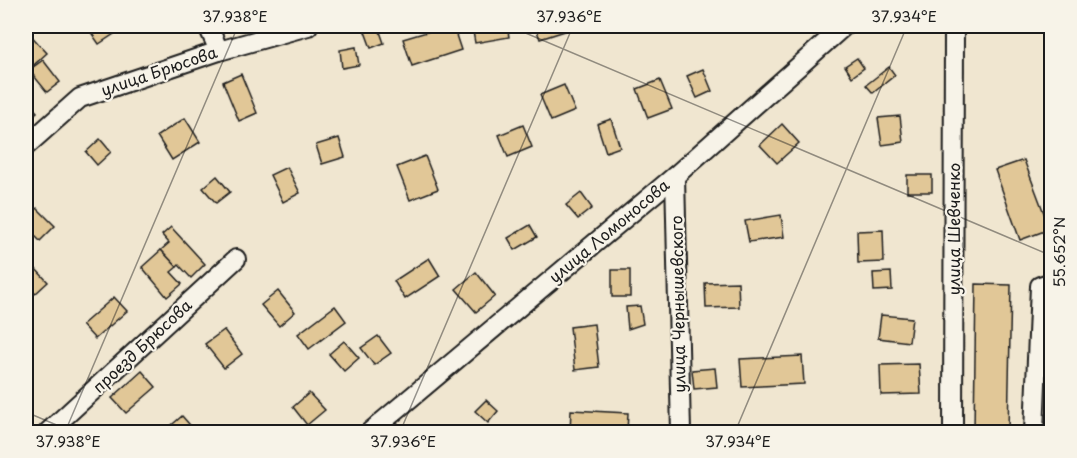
<svg xmlns="http://www.w3.org/2000/svg" width="1077" height="458" font-family="'Playpen Sans',sans-serif">
	<style>
		.building { fill: #e1c797; stroke: #1c1c1c; stroke-width: 1.5 }
		.lines { fill: none; stroke-linecap: round; stroke-linejoin: round }
		.minor-casing { stroke: #1c1c1c; stroke-width: 22 }
		.minor { stroke: #f7f3e8; stroke-width: 18 }
		.ticks { fill: none; stroke: #1c1c1c; stroke-width: 1.5; stroke-opacity: 0.45 }
		.labels { text-anchor: middle; stroke-width: 4.5; stroke-linejoin: round; paint-order: stroke }
		.street-label { font-size: 16px; fill: #1c1c1c; stroke: #f7f3e8 }
		.neatline { fill: none; stroke: #1c1c1c; stroke-width: 2 }
		.ticks-label { font-size: 15px; text-anchor: middle; fill: #1c1c1c }
	</style>
	<rect width="100%" height="100%" fill="#f0e6d0"/>
	<filter id="ink" filterUnits="userSpaceOnUse"><feTurbulence type="fractalNoise" baseFrequency=".0167" numOctaves="2"/><feDisplacementMap in="SourceGraphic" scale="12" xChannelSelector="R" yChannelSelector="G"/><feConvolveMatrix kernelMatrix="1 2 1 2 8 2 1 2 1" color-interpolation-filters="sRGB"/></filter>
	<g filter="url(#ink)">
		<!-- building -->
		<g class="building">
			<path d="M98 26H108L114 34 99 44 90 31Z"/>
			<path d="M375 26H378L384 43 371 48 364 29Z"/>
			<path d="M447 26H453L461 50 412 66 403 39Z"/>
			<path d="M472 26H507L509 37 475 43Z"/>
			<path d="M535 26H566L568 30 540 39Z"/>
			<path d="M26 30 47 53 26 72Z"/>
			<path d="M356 47 359 65 342 68 340 50Z"/>
			<path d="M857 58 864 68 852 77 845 66Z"/>
			<path d="M43 60 60 82 47 92 29 70Z"/>
			<path d="M889 67 895 75 873 93 866 85Z"/>
			<path d="M703 69 712 91 697 98 687 76Z"/>
			<path d="M241 74 257 113 239 121 223 82Z"/>
			<path d="M660 80 672 109 648 118 637 89Z"/>
			<path d="M564 85 575 111 551 121 540 95Z"/>
			<path d="M26 100 37 112 26 122Z"/>
			<path d="M900 116 903 142 882 145 878 118Z"/>
			<path d="M185 118 200 142 172 160 157 136Z"/>
			<path d="M611 119 620 147 606 152 597 124Z"/>
			<path d="M782 124 799 143 777 163 760 145Z"/>
			<path d="M523 125 532 147 508 157 499 135Z"/>
			<path d="M339 138 345 157 322 164 316 145Z"/>
			<path d="M100 139 111 152 97 165 86 152Z"/>
			<path d="M425 156 438 189 410 200 397 167Z"/>
			<path d="M1024 160 1050 229 1020 240 995 170Z"/>
			<path d="M287 167 300 193 283 202 270 175Z"/>
			<rect x="907" y="175" width="25" height="17"/>
			<path d="M217 176 230 192 216 203 203 188Z"/>
			<path d="M581 193 592 208 578 219 566 205Z"/>
			<path d="M37 208 55 226 40 241 26 227V219Z"/>
			<path d="M781 215 784 237 749 242 745 221Z"/>
			<path d="M530 225 537 237 515 250 508 238Z"/>
			<path d="M171 227 205 264 191 278 179 265 177 267 161 250 169 243 162 235Z"/>
			<path d="M883 230 884 262 858 263 857 231Z"/>
			<path d="M161 250 177 267 171 272 182 284 167 297 142 267Z"/>
			<path d="M429 258 440 276 405 299 394 281Z"/>
			<path d="M33 266 48 282 35 294 26 284V274Z"/>
			<rect x="612" y="270" width="18" height="27"/>
			<path d="M476 272 495 296 476 312 456 289Z"/>
			<path d="M891 272 892 290 874 291 873 273Z"/>
			<path d="M738 282 739 307 706 308 705 283Z"/>
			<path d="M976 284 1011 285 1008 432H974Z"/>
			<path d="M278 291 295 312 279 326 261 305Z"/>
			<path d="M114 297 127 311 95 339 82 325Z"/>
			<path d="M335 306 346 321 309 349 298 334Z"/>
			<path d="M640 306 643 324 628 329 626 307Z"/>
			<path d="M881 315 912 318 909 342 878 338Z"/>
			<path d="M594 324 599 367 575 370 570 327Z"/>
			<path d="M224 330 242 354 224 368 205 344Z"/>
			<path d="M378 336 391 353 374 365 361 348Z"/>
			<path d="M344 341 359 358 344 371 329 354Z"/>
			<path d="M802 356 804 384 742 387 740 359Z"/>
			<path d="M919 364 921 394 881 395 880 365Z"/>
			<path d="M715 368 717 387 694 389 692 370Z"/>
			<path d="M142 371 156 387 126 413 112 398Z"/>
			<path d="M309 393 325 410 307 425 293 407Z"/>
			<path d="M486 400 498 411 488 423 475 411Z"/>
			<path d="M571 410 628 413 627 432H570Z"/>
			<path d="M182 416 196 432H168L166 430Z"/>
		</g>
		<g class="lines">
			<!-- minor casing -->
			<g class="minor-casing">
				<g id="minor">
					<path d="M208 26 219 51"/>
					<path d="M26 146 80 98 219 51 308 26"/>
					<path d="M675 176 681 432"/>
					<path d="M48 432 236 259"/>
					<path d="M370 432 675 176 844 26"/>
					<path d="M953 432 954 26"/>
					<path d="M1034 432 1040 286 1052 282"/>
				</g>
			</g>
			<!-- minor -->
			<use href="#minor" class="minor"/>
		</g>
	</g>
	<!-- ticks -->
	<path class="ticks" d="M509 26 1052 256M26 412 73 432M65 432 238 26M400 432 573 26M735 432 907 26"/>
	<g class="labels">
		<!-- street labels -->
		<g class="street-label">
			<text transform="translate(159 71) rotate(-19)" y="6">улица Брюсова</text>
			<text transform="translate(954 229) rotate(-90)" y="6">улица Шевченко</text>
			<text transform="translate(609 231) rotate(-40)" y="6">улица Ломоносова</text>
			<text transform="translate(678 304) rotate(-91)" y="6">улица Чернышевского</text>
			<text transform="translate(142 346) rotate(-43)" y="6">проезд Брюсова</text>
		</g>
	</g>
	<!-- margin -->
	<rect width="1077" height="458" fill="none" stroke="#f7f3e8" stroke-width="66"/>
	<rect x="33" y="33" width="1011" height="392" class="neatline"/>
	<g class="ticks-label">
		<text x="235" y="22">37.938°E</text>
		<text x="569" y="22">37.936°E</text>
		<text x="904" y="22">37.934°E</text>
		<text transform="translate(1060 252) rotate(-90)" y="5">55.652°N</text>
		<text x="68" y="447">37.938°E</text>
		<text x="403" y="447">37.936°E</text>
		<text x="738" y="447">37.934°E</text>
	</g>
</svg>
